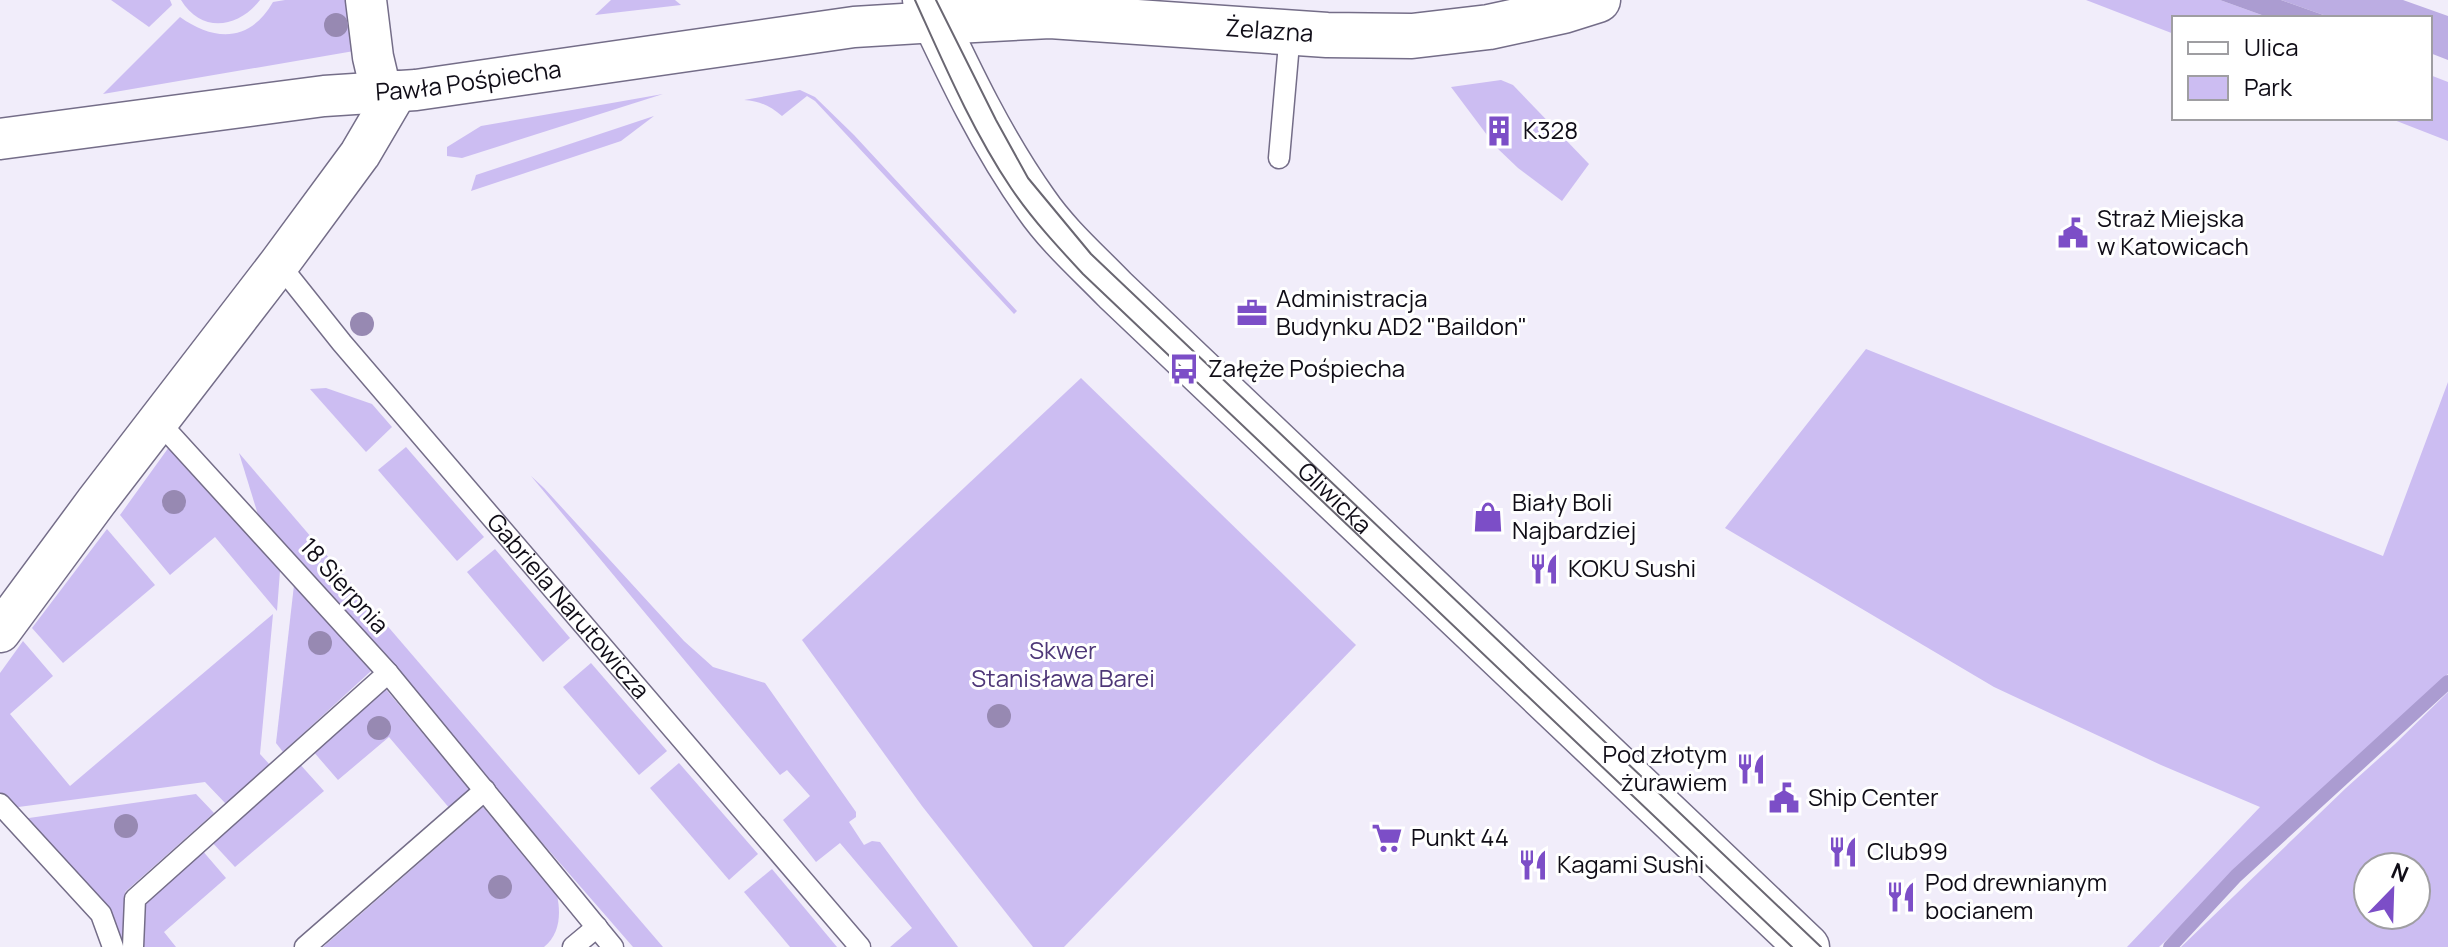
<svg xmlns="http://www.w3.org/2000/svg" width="2448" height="947" font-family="Manrope,sans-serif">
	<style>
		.green { fill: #ccbdf2; fill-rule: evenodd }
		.forest { fill: #bcade3 }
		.water { fill: #ab9cd1 }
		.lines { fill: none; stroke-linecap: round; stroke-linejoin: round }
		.stream { stroke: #ab9cd1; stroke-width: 14 }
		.service-casing { stroke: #746d88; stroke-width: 23 }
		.minor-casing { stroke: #746d88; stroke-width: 43 }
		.tertiary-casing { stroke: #746d88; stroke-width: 47 }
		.service { stroke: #fff; stroke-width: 20 }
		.minor { stroke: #fff; stroke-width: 40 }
		.tertiary { stroke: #fff; stroke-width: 44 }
		.tram { stroke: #6a6772; stroke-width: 2 }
		.tree { fill: #9789b2 }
		.labels { text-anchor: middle; stroke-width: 6; stroke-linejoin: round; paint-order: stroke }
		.street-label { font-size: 24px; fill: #100d17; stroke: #fff }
		.poi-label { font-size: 24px; fill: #100d17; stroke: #fff; text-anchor: start }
		.park-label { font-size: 24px; fill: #4e3778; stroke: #fff }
	</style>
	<rect width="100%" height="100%" fill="#f1edfa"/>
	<!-- green -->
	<g class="green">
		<path d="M111 0H170L172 5 149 27Z"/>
		<path d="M181 0H260C238 28 202 34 181 0Z"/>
		<path d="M285 0H346L354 51 103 94 180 17C215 42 250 42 273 2Z"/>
		<path d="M611 0H675L681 5 595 15Z"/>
		<path d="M2086 0H2220L2270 18H2174V34Z"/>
		<path d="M2430 75 2448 82V141L2389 118H2430Z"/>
		<path d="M1501 80 1513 85 1589 164 1562 201 1518 168 1496 147 1451 87Z"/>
		<path d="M800 90 815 97 854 135 1017 311 1014 314 815 101 807 96 782 116C770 106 760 101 744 100Z"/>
		<path d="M663 94 462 158 447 156V147L481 126Z"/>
		<path d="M654 116 621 141 471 191 476 175Z"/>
		<path d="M1866 349 2383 556 2448 382V674L2159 947H2127L2260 807 2161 765 1994 687 1725 528Z"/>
		<path d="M1081 378 1356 645 1064 947H1033L922 806 802 640Z"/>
		<path d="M326 388 372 404 392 427 366 452 310 389Z"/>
		<path d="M169 447 280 571 277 611 215 537 170 575 120 515Z"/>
		<path d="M406 447 484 537 457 561 378 470Z"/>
		<path d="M239 453 663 947H633L259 518Z"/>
		<path d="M531 476 544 488 684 641 713 667 765 683 856 812V817L849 822 864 845 872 841 880 842 958 947H890L912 928 840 843 816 862 783 820 810 796 787 770 780 775Z"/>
		<path d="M107 529 155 585 63 663 32 628Z"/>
		<path d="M495 549 570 638 543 662 467 572Z"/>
		<path d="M294 585 371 671 283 752 276 743Z"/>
		<path d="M273 614 260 754 270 765 226 804 205 782 11 808 0 796V673L23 641 53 676 10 714 70 786Z"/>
		<path d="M591 663 667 751 639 775 563 687Z"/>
		<path d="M384 687 472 792 451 810 389 737 338 780 312 750Z"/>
		<path d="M2448 692V947H2181L2346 788 2395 744ZM2368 867H2416V915H2368Z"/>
		<path d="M298 762 324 791 235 867 210 840Z"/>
		<path d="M679 763 758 854 729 880 650 788Z"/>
		<path d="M196 794 214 813 125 892 126 947H121L22 819Z"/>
		<path d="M483 807 557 895C561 914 560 934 544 947H323Z"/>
		<path d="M201 849 226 878 164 932 176 947H143V903Z"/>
		<path d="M772 869 837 947H790L744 892Z"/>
	</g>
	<!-- forest -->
	<path class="forest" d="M2281 0H2403L2448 16V60L2430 53V18H2332Z"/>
	<!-- water -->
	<path class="water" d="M2220 0H2281L2332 18H2270Z"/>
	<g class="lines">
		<!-- stream -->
		<path class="stream" d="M2170 947 2236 876 2448 682"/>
		<!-- service casing -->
		<g class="service-casing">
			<g id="service">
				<path d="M1279 158 1290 32"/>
				<path id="s1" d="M279 264 342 343 860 947"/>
				<path d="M159 422 388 673 613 947"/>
				<path d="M0 804 101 914 113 947"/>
				<path d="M133 947 135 899 388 673"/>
				<path d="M305 947 485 790"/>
				<path d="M573 947 597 927"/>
			</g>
		</g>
		<!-- minor casing -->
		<g class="minor-casing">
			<g id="minor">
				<path d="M366 0 373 57 381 91"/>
				<path id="s2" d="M0 139 324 96 416 90 854 27 936 22"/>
				<path d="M0 632 96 502 279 264 360 154 397 91"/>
			</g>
		</g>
		<!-- tertiary casing -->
		<g class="tertiary-casing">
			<g id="tertiary">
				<path id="s3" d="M925 0C958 70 991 141 1036 204 1058 236 1088 262 1115 290L1807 947"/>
				<path id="s4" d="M936 22 1050 16 1327 35 1412 36 1489 27 1563 11 1598 0"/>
			</g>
		</g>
		<!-- service -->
		<use href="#service" class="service"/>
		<!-- minor -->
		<use href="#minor" class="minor"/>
		<!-- tertiary -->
		<use href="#tertiary" class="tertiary"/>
		<!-- tram -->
		<g class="tram">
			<path d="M915 0C944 64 972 130 1011 188 1032 219 1057 246 1083 274L1792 947"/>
			<path d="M936 0 996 120 1028 178 1091 254 1821 947"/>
		</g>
	</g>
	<!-- trees -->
	<g class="tree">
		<circle cx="336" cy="25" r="12"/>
		<circle cx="362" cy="324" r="12"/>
		<circle cx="174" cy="502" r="12"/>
		<circle cx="320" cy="643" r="12"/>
		<circle cx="999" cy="716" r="12"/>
		<circle cx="379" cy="728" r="12"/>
		<circle cx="126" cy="826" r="12"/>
		<circle cx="500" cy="887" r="12"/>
	</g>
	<!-- icons -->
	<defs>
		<g id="building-bare" transform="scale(2.4)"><path d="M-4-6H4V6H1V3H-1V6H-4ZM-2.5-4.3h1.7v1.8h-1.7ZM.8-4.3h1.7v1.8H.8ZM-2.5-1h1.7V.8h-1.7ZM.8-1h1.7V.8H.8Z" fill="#7c4ec7" stroke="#fff" stroke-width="2.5" paint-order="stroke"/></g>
		<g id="civic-bare" transform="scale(2.4)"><path d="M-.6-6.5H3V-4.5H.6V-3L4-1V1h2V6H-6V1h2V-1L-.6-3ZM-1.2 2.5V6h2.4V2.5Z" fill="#7c4ec7" stroke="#fff" stroke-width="2.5" paint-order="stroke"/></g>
		<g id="office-bare" transform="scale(2.4)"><path d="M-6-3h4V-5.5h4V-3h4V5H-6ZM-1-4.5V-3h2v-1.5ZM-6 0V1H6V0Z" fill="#7c4ec7" stroke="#fff" stroke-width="2.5" paint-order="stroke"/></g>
		<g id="bus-bare" transform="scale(2.4)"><path d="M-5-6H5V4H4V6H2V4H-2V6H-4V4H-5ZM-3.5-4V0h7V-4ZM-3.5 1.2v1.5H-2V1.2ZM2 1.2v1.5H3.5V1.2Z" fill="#7c4ec7" stroke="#fff" stroke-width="2.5" paint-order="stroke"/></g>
		<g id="shop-bare" transform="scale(2.4)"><path d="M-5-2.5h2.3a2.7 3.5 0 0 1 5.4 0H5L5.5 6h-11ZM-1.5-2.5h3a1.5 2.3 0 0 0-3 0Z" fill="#7c4ec7" stroke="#fff" stroke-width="2.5" paint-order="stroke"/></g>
		<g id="restaurant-bare" transform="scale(2.4)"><path d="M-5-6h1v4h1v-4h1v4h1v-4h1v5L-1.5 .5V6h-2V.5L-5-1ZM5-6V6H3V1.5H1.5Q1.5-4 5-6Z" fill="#7c4ec7" stroke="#fff" stroke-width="2.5" paint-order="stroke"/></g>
		<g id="supermarket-bare" transform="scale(2.4)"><path d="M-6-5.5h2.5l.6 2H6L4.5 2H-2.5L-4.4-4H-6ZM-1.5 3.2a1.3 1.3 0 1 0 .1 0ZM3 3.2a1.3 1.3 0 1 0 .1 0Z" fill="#7c4ec7" stroke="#fff" stroke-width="2.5" paint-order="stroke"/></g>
	</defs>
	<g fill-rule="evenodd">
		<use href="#building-bare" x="1499" y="131"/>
		<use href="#civic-bare" x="2073" y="233"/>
		<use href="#office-bare" x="1252" y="313"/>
		<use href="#bus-bare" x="1184" y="369"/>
		<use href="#shop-bare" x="1488" y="517"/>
		<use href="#restaurant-bare" x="1544" y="569"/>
		<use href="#restaurant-bare" x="1751" y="769"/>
		<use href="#civic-bare" x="1784" y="798"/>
		<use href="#supermarket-bare" x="1387" y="838"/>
		<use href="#restaurant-bare" x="1843" y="852"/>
		<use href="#restaurant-bare" x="1533" y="865"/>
		<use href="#restaurant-bare" x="1901" y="897"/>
	</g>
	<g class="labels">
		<!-- street labels -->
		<g class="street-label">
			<text dy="8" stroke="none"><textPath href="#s4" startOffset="334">Żelazna</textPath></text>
			<text dy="8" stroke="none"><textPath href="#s2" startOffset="472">Pawła Pośpiecha</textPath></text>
			<text dy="8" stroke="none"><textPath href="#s3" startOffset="652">Gliwicka</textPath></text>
			<text transform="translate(344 586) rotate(48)" y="8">18 Sierpnia</text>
			<text dy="8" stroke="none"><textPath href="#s1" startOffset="448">Gabriela Narutowicza</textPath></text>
		</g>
		<!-- poi labels -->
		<g class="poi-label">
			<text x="1523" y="139">K328</text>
			<text x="2097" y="227">Straż Miejska<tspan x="2097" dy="28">w Katowicach</tspan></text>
			<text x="1276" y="307">Administracja<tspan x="1276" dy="28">Budynku AD2 "Baildon"</tspan></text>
			<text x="1208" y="377">Załęże Pośpiecha</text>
			<text x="1512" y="511">Biały Boli<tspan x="1512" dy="28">Najbardziej</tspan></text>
			<text x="1568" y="577">KOKU Sushi</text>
			<text x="1727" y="763" text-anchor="end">Pod złotym<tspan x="1727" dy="28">żurawiem</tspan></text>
			<text x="1808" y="806">Ship Center</text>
			<text x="1411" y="846">Punkt 44</text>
			<text x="1867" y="860">Club99</text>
			<text x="1557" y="873">Kagami Sushi</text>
			<text x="1925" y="891">Pod drewnianym<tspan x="1925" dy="28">bocianem</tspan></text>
		</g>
		<!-- park labels -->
		<g class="park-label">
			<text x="1063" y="659">Skwer<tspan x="1063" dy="28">Stanisława Barei</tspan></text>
		</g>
	</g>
	<!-- legend -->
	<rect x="2172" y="16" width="260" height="104" fill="#ffffff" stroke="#9f9ea2" stroke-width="2"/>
	<rect x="2188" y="42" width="40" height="12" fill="#ffffff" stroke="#9f9ea2" stroke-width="2"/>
	<text x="2244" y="56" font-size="24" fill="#100d17">Ulica</text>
	<rect x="2188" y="76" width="40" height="24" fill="#ccbdf2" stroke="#9f9ea2" stroke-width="2"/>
	<text x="2244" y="96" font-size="24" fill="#100d17">Park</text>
	<!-- north arrow -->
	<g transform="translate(2392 891) rotate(23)"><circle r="38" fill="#ffffff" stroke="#9f9ea2" stroke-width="2"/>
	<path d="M0-6L14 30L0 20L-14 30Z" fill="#7c4ec7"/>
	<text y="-12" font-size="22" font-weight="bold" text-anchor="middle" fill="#100d17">N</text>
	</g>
</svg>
